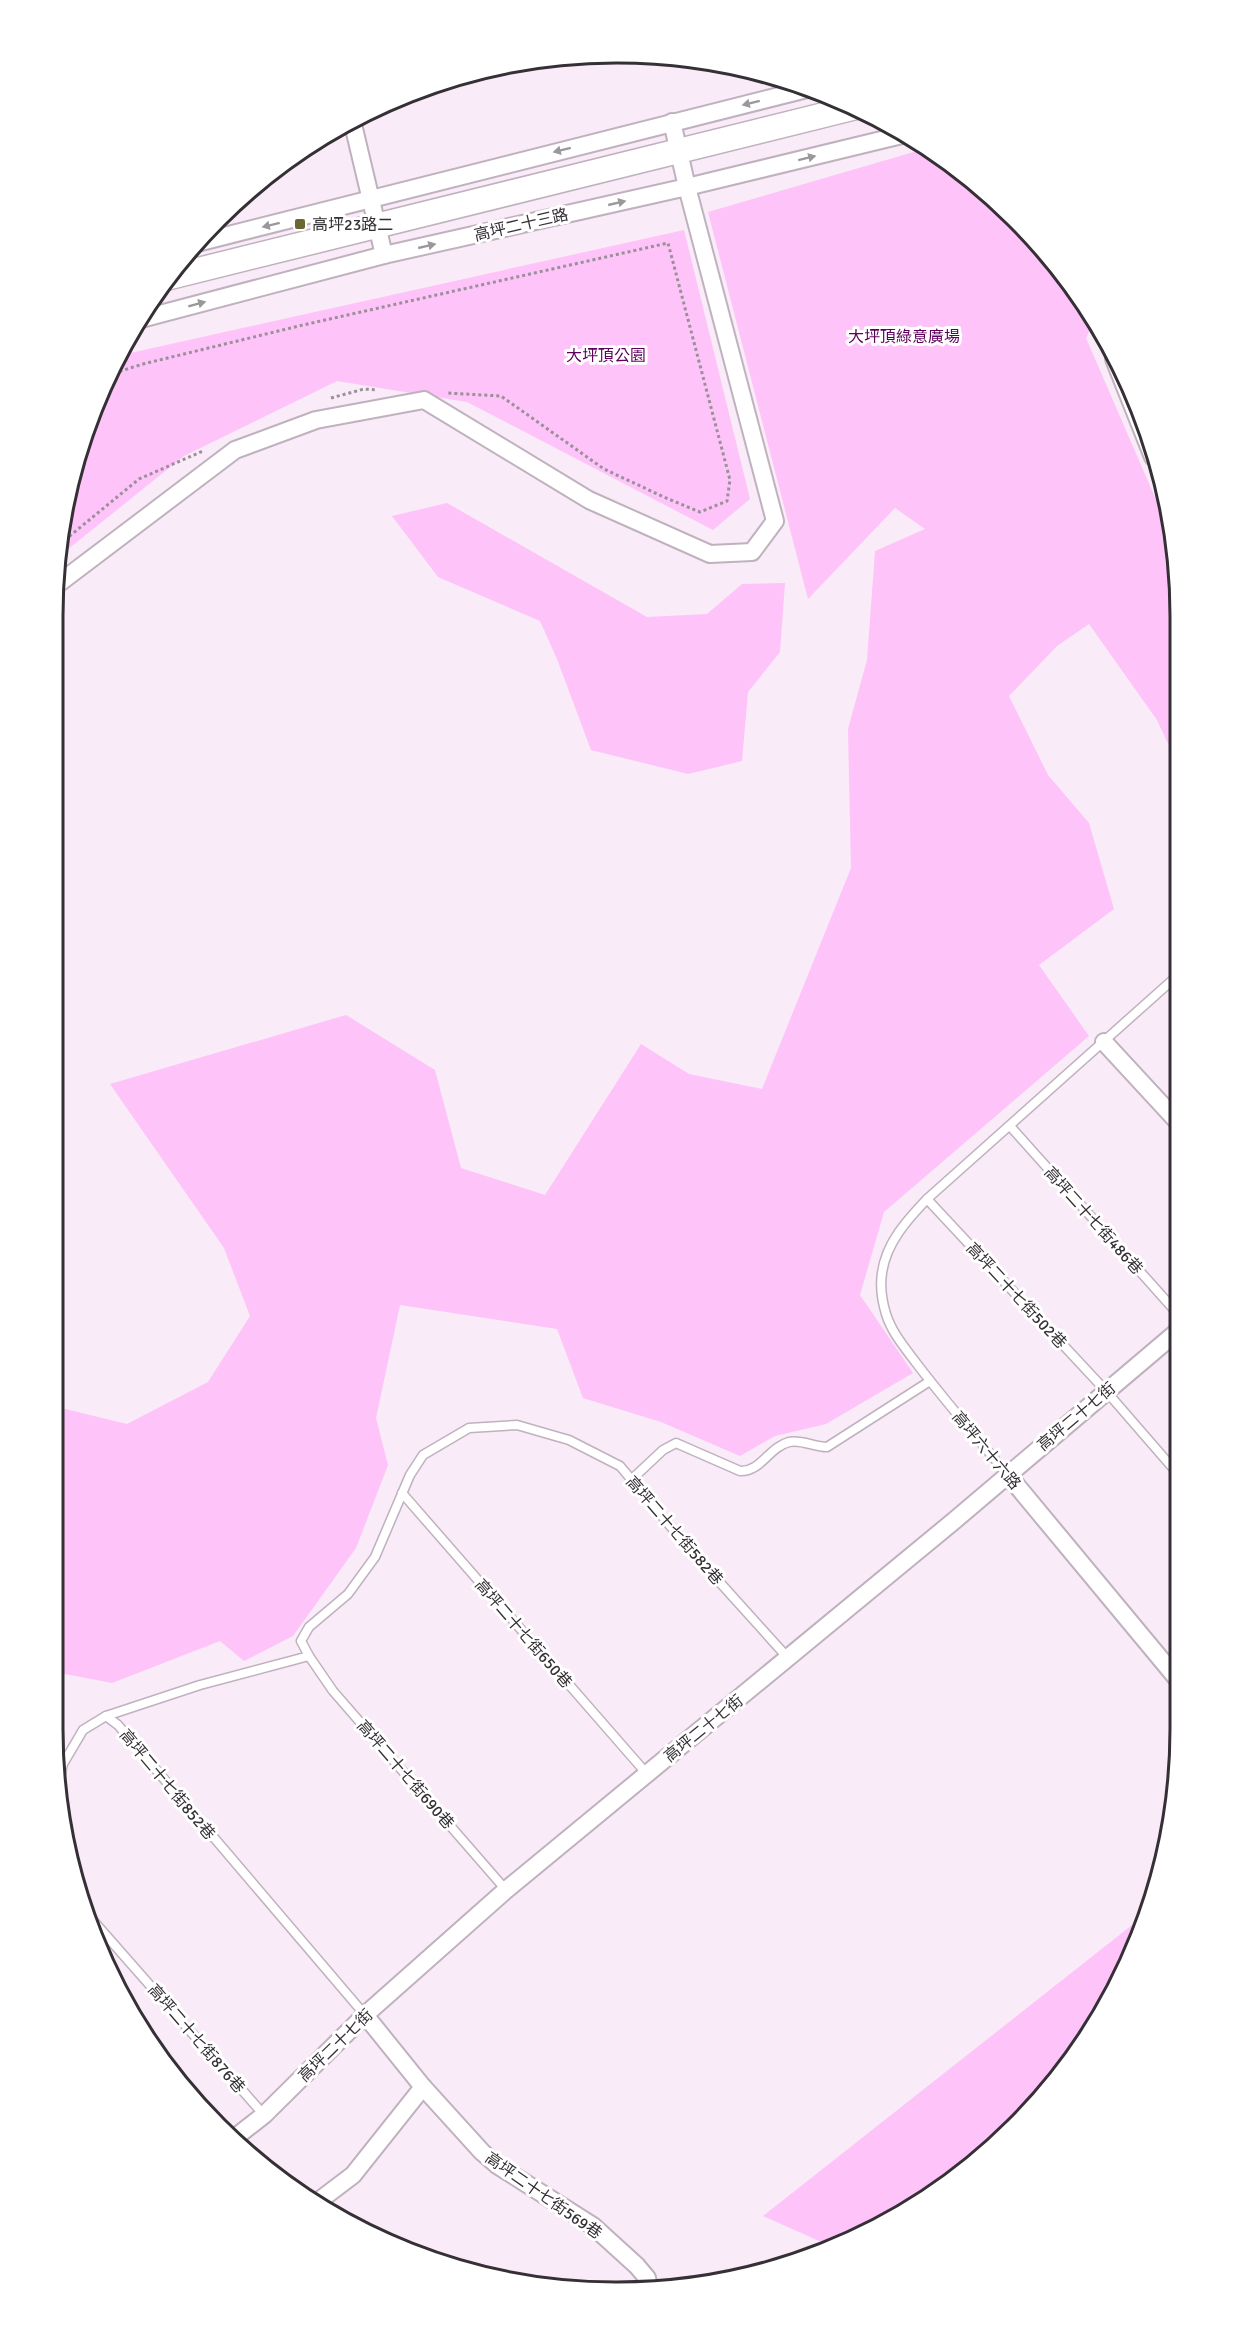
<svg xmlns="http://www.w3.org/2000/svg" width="1233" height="2345" font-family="Signika,'Noto Sans TC',sans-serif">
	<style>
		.green { fill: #fec3f9 }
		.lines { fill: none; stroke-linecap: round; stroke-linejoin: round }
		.lane-casing { stroke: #bfb2be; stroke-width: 11 }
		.street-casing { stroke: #bfb2be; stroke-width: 20 }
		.secondary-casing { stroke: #bfb2be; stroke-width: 27 }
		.path { stroke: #9a9099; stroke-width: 3; stroke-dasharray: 3 3; stroke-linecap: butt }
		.lane { stroke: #fff; stroke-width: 8 }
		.street { stroke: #fff; stroke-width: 16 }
		.secondary { stroke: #fff; stroke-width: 24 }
		.oneway { fill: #9a989a }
		.poi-dot { fill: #6c6632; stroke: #fff; stroke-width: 2 }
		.labels { text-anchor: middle; stroke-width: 6; stroke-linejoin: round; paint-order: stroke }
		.poi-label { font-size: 16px; fill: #353035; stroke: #fff; text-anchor: start }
		.street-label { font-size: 16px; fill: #353035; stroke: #fff }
		.park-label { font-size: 16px; fill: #5d005c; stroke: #fff }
		.rim { fill: none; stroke: #353035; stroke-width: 3 }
	</style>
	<rect width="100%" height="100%" fill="#f9ebf8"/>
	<!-- green -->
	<g class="green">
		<path d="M924 149 988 192 1064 273 1083 306 1092 326 1086 338 1176 546V761L1157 720 1089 624 1057 646 1009 696 1048 775 1089 823 1114 909 1039 965 1089 1036 884 1212 860 1295 913 1373 826 1424 775 1436 740 1456 661 1422 583 1398 557 1329 400 1305 376 1418 388 1465 356 1548 293 1636 244 1661 220 1641 112 1683 65 1674 53 1691V1406L127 1424 208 1382 250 1316 224 1248 110 1084 346 1015 435 1070 461 1168 545 1195 641 1044 689 1074 762 1089 851 868 848 729 867 660 875 551 925 529 895 508 808 599 708 212Z"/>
		<path d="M684 230 750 499 713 530 467 402 337 381 184 456 57 558 72 471 111 367 117 356Z"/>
		<path d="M447 503 647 617 707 614 742 584 785 583 780 652 748 692 742 761 688 774 591 750 557 659 540 621 438 577 392 516Z"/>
		<path d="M1146 1914 1122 1978 1015 2128 930 2197 835 2248 763 2216Z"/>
	</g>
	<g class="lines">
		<!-- lane casing -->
		<g class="lane-casing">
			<g id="lane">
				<path d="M1010 1126 1178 1314"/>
				<path d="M927 1199 1106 1391 1178 1474"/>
				<path d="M1008 1475C977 1438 946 1402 917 1364 905 1348 892 1333 886 1314 882 1301 880 1286 882 1273 886 1243 907 1220 927 1199L1177 976"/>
				<path d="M631 1480 663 1450 676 1443 740 1471C761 1472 769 1447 789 1442 801 1439 814 1447 827 1447L930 1381"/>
				<path d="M402 1493 647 1774"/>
				<path d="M106 1716 118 1725 365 2015"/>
				<path d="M60 1776 63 1764 83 1730 106 1716 200 1685 309 1656"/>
				<path d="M506 1890 333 1691 309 1656 301 1641 309 1627 348 1594 375 1557 410 1475 423 1455 469 1428 517 1425 569 1440 620 1466 687 1546 788 1658"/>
				<path d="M82 1908 264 2115"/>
			</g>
		</g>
		<!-- street casing -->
		<g class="street-casing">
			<g id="street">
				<path d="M352 120 384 255"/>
				<path d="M197 243 807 89"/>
				<path d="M141 319 384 255 687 187 902 135"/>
				<path d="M1114 359 1153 457"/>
				<path d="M54 587 235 450 316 420 424 400 589 500 710 554 752 552 775 521 687 187 672 122"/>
				<path d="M1104 1042 1177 1121"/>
				<path d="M1008 1475 1179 1681"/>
				<path d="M365 2015 423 2087 482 2152 497 2165 593 2226 637 2266 647 2278 650 2291"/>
				<path d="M237 2136 264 2115 365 2015 506 1890 955 1520 1178 1331"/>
				<path d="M316 2203 353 2175 423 2087"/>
			</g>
		</g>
		<!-- secondary casing -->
		<g class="secondary-casing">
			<path id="secondary" d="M166 278 856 107"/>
		</g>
		<!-- path -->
		<g class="path">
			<path d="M108 375 143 364 303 325 668 243 730 480 727 501 700 512 666 498 604 469 501 396 447 393"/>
			<path d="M331 398 364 389 377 390"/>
			<path d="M60 544 139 479 203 451"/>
		</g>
		<!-- lane -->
		<use href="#lane" class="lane"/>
		<!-- street -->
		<use href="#street" class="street"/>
		<!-- secondary -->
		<use href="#secondary" class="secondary"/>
	</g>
	<!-- one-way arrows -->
	<defs><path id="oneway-solid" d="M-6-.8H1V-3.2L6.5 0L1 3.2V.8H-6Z" transform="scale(1.5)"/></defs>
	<g class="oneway">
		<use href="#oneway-solid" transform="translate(751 103) rotate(166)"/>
		<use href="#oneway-solid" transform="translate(562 150) rotate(166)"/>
		<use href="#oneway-solid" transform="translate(807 158) rotate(-14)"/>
		<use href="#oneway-solid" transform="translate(617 203) rotate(-13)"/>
		<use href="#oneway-solid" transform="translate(271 225) rotate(166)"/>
		<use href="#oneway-solid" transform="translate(427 246) rotate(-13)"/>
		<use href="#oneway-solid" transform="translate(197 304) rotate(-15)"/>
	</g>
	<!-- markers -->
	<rect class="poi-dot" x="294" y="218" width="12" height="12" rx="3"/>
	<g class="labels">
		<!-- poi labels -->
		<g class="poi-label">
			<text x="312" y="230">高坪23路二</text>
		</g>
		<!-- street labels -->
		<g class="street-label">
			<text transform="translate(521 224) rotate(-13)" y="6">高坪二十三路</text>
			<text transform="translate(1094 1220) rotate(48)" y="6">高坪二十七街486巷</text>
			<text transform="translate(1017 1295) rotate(47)" y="6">高坪二十七街502巷</text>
			<text transform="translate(1076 1416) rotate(-40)" y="6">高坪二十七街</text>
			<text transform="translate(987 1450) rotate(50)" y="6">高坪六十六路</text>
			<text transform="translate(675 1530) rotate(49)" y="6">高坪二十七街582巷</text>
			<text transform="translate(524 1633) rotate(49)" y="6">高坪二十七街650巷</text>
			<text transform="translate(703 1728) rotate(-39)" y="6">高坪二十七街</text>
			<text transform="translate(406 1774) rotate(49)" y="6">高坪二十七街690巷</text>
			<text transform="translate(168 1784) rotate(50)" y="6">高坪二十七街852巷</text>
			<text transform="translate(197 2038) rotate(49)" y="6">高坪二十七街876巷</text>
			<text transform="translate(335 2045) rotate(-44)" y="6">高坪二十七街</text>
			<text transform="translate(544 2195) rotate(35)" y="6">高坪二十七街569巷</text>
		</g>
		<!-- park labels -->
		<g class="park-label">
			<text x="904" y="342">大坪頂綠意廣場</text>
			<text x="606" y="361">大坪頂公園</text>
		</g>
	</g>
	<!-- crop -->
	<path d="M0 0H1233V2345H0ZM616 63H617A553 553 0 0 1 1170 616V1729A553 553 0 0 1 617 2282H616A553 553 0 0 1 63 1729V616A553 553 0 0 1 616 63Z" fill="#fff" fill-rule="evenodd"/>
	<path class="rim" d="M616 63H617A553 553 0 0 1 1170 616V1729A553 553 0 0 1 617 2282H616A553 553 0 0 1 63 1729V616A553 553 0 0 1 616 63Z"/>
</svg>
